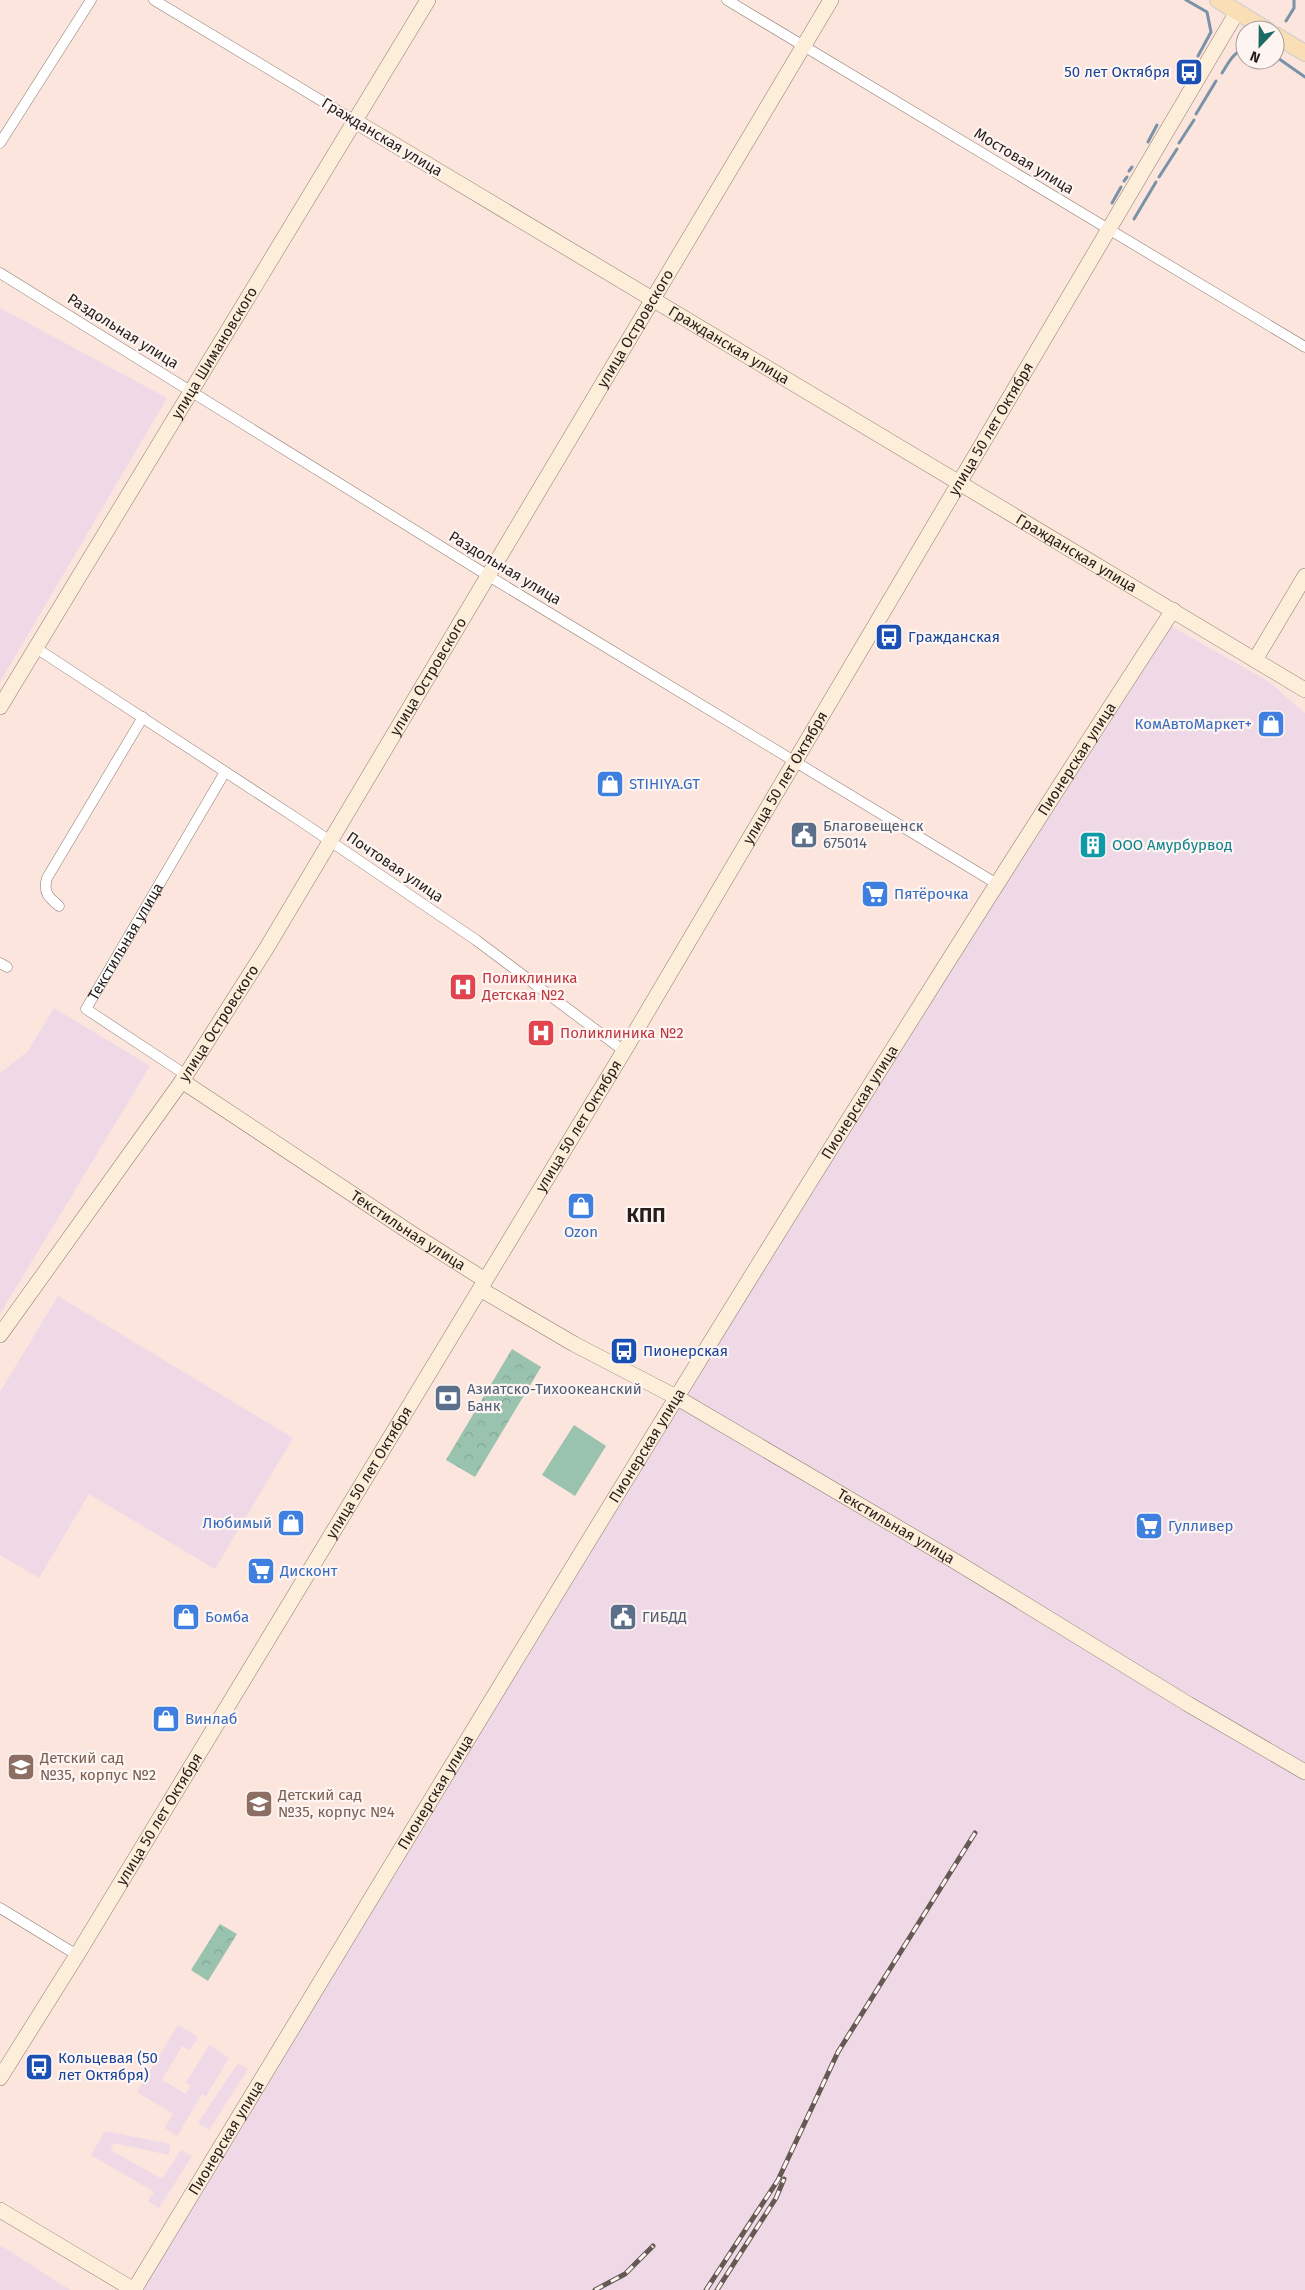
<svg xmlns="http://www.w3.org/2000/svg" width="1305" height="2290" font-family="'Fira Sans',sans-serif">
	<style>
		.industrial { fill: #efd9e7 }
		.park { fill: url(#park-crowns) }
		.garden { fill: #99c2af }
		.lines { fill: none; stroke-linecap: round; stroke-linejoin: round }
		.stream { stroke: #7a92a7; stroke-width: 3 }
		.street-casing { stroke: #8d7a73; stroke-width: 11 }
		.secondary-casing { stroke: #8d7a73; stroke-width: 16 }
		.primary-casing { stroke: #cfcecd; stroke-width: 18 }
		.street { stroke: #fff; stroke-width: 10 }
		.secondary { stroke: #fdeeda; stroke-width: 15 }
		.primary { stroke: #fadeb5; stroke-width: 16 }
		.rail-casing { stroke: #655954; stroke-width: 5 }
		.rail { stroke: #fef5f2; stroke-width: 3; stroke-dasharray: 9; stroke-linecap: butt }
		.labels { text-anchor: middle; stroke-width: 4.5; stroke-linejoin: round; paint-order: stroke }
		.transit-label { font-size: 15px; fill: #164399; stroke: #fef5f2; text-anchor: start }
		.street-label { font-size: 15px; fill: #261e1b; stroke: #fef5f2 }
		.shop-label { font-size: 15px; fill: #366cbe; stroke: #fef5f2; text-anchor: start }
		.service-label { font-size: 15px; fill: #4e5e75; stroke: #fef5f2; text-anchor: start }
		.culture-label { font-size: 15px; fill: #0d838f; stroke: #fef5f2; text-anchor: start }
		.health-label { font-size: 15px; fill: #be3a42; stroke: #fef5f2; text-anchor: start }
		.education-label { font-size: 15px; fill: #785e54; stroke: #fef5f2; text-anchor: start }
		.district-label { font-size: 20px; font-weight: bold; fill: #261e1b; stroke: #fef5f2 }
	</style>
	<defs>
		<pattern id="park-crowns" width="20" height="18" patternUnits="userSpaceOnUse" patternTransform="scale(1.25)"><rect width="20" height="18" fill="#99c2af"/><path d="M2 6a3 3 0 1 1 6 0M12 15a3 3 0 1 1 6 0" fill="none" stroke="#84a696"/></pattern>
	</defs>
	<rect width="100%" height="100%" fill="#fbe5dd"/>
	<!-- industrial -->
	<g class="industrial">
		<path d="M0 308 167 398 0 682Z"/>
		<path d="M1171 626 1269 682 1305 713V2290H144L146 2267 928 995Z"/>
		<path d="M54 1008 150 1066 0 1314V1073L28 1051Z"/>
		<path d="M58 1296 293 1438 215 1569 89 1494 39 1578 0 1555V1392Z"/>
		<path d="M178 2025 198 2037 190 2050 182 2046 162 2080 186 2094 191 2086 186 2083 209 2045 229 2058 206 2096 202 2094 177 2136 165 2128 173 2114 137 2092Z"/>
		<path d="M238 2063 248 2069 209 2130 198 2123Z"/>
		<path d="M105 2131 170 2144 169 2155 114 2143 110 2150 162 2179 181 2150 192 2156 159 2208 148 2201 154 2192 91 2155Z"/>
		<path d="M0 2245 70 2290H0Z"/>
	</g>
	<!-- park -->
	<g class="park">
		<path d="M512 1349 541 1367 475 1477 446 1460Z"/>
		<path d="M220 1924 237 1934 208 1981 191 1970Z"/>
	</g>
	<!-- garden -->
	<path class="garden" d="M574 1425 606 1446 575 1496 542 1475Z"/>
	<g class="lines">
		<!-- stream -->
		<g class="stream">
			<path d="M1186 0 1207 12 1211 32 1198 56"/>
			<path d="M1286 21 1294 8V0"/>
			<path d="M1275 56 1305 77"/>
			<path d="M1222 73C1228 64 1233 52 1245 49"/>
			<path d="M1196 114 1216 81"/>
			<path d="M1148 142 1157 125"/>
			<path d="M1179 143 1194 120"/>
			<path d="M1129 171 1132 167"/>
			<path d="M1159 177 1177 149"/>
			<path d="M1124 181 1127 177"/>
			<path d="M1112 203 1121 187"/>
			<path d="M1134 219 1156 182"/>
		</g>
		<!-- street casing -->
		<g class="street-casing">
			<g id="street">
				<path d="M154 0 355 121"/>
				<path d="M727 0 1305 347"/>
				<path d="M0 143 91 0"/>
				<path d="M0 273 487 575 997 884"/>
				<path d="M36 648 302 822 476 940 624 1051"/>
				<path d="M59 906C48 897 43 892 47 878L143 717"/>
				<path d="M0 963 7 967"/>
				<path id="s1" d="M186 1075 86 1009 225 772"/>
				<path d="M0 1908 77 1955"/>
			</g>
		</g>
		<!-- secondary casing -->
		<g class="secondary-casing">
			<g id="secondary">
				<path id="s2" d="M355 121 1305 690"/>
				<path d="M1255 660 1305 576"/>
				<path id="s3" d="M0 707 428 0"/>
				<path id="s4" d="M182 1081 414 1235 485 1280"/>
				<path id="s5" d="M480 1289 574 1344 676 1397 953 1560 1188 1704 1305 1772"/>
				<path id="s6" d="M0 1335 182 1081 266 949 831 0"/>
				<path id="s7" d="M0 2078 77 1955 624 1051 1237 12"/>
				<path d="M0 2210 134 2290"/>
				<path id="s8" d="M134 2290C475 1727 814 1162 1173 610"/>
			</g>
		</g>
		<!-- primary casing -->
		<g class="primary-casing">
			<g id="primary">
				<path d="M1218 0 1267 30"/>
				<path d="M1275 35 1305 53"/>
			</g>
		</g>
		<!-- street -->
		<use href="#street" class="street"/>
		<!-- secondary -->
		<use href="#secondary" class="secondary"/>
		<!-- primary -->
		<use href="#primary" class="primary"/>
		<!-- rail casing -->
		<g class="rail-casing">
			<g id="rail">
				<path d="M595 2290 625 2274 653 2246"/>
				<path d="M706 2290 778 2180 838 2052 975 1833"/>
				<path d="M717 2290 776 2198 784 2179"/>
			</g>
		</g>
		<!-- rail -->
		<use href="#rail" class="rail"/>
	</g>
	<!-- icons -->
	<defs>
		<g id="bus-square" transform="scale(1.4375)"><rect x="-9" y="-9" width="18" height="18" rx="4" fill="#1a4fb4" stroke="#fef5f2"/><path d="M-5-6H5V4H4V6H2V4H-2V6H-4V4H-5ZM-3.5-4V0h7V-4ZM-3.5 1.2v1.5H-2V1.2ZM2 1.2v1.5H3.5V1.2Z" fill="#fff"/></g>
		<g id="shop-square" transform="scale(1.4375)"><rect x="-9" y="-9" width="18" height="18" rx="4" fill="#3f7fe0" stroke="#fef5f2"/><path d="M-5-2.5h2.3a2.7 3.5 0 0 1 5.4 0H5L5.5 6h-11ZM-1.5-2.5h3a1.5 2.3 0 0 0-3 0Z" fill="#fff"/></g>
		<g id="civic-square" transform="scale(1.4375)"><rect x="-9" y="-9" width="18" height="18" rx="4" fill="#5c6f8a" stroke="#fef5f2"/><path d="M-.6-6.5H3V-4.5H.6V-3L4-1V1h2V6H-6V1h2V-1L-.6-3ZM-1.2 2.5V6h2.4V2.5Z" fill="#fff"/></g>
		<g id="building-square" transform="scale(1.4375)"><rect x="-9" y="-9" width="18" height="18" rx="4" fill="#0f9aa8" stroke="#fef5f2"/><path d="M-4-6H4V6H1V3H-1V6H-4ZM-2.5-4.3h1.7v1.8h-1.7ZM.8-4.3h1.7v1.8H.8ZM-2.5-1h1.7V.8h-1.7ZM.8-1h1.7V.8H.8Z" fill="#fff"/></g>
		<g id="supermarket-square" transform="scale(1.4375)"><rect x="-9" y="-9" width="18" height="18" rx="4" fill="#3f7fe0" stroke="#fef5f2"/><path d="M-6-5.5h2.5l.6 2H6L4.5 2H-2.5L-4.4-4H-6ZM-1.5 3.2a1.3 1.3 0 1 0 .1 0ZM3 3.2a1.3 1.3 0 1 0 .1 0Z" fill="#fff"/></g>
		<g id="hospital-square" transform="scale(1.4375)"><rect x="-9" y="-9" width="18" height="18" rx="4" fill="#e0444e" stroke="#fef5f2"/><path d="M-5-5h3v3.5h4V-5h3V5h-3V1.5h-4V5h-3Z" fill="#fff"/></g>
		<g id="bank-square" transform="scale(1.4375)"><rect x="-9" y="-9" width="18" height="18" rx="4" fill="#5c6f8a" stroke="#fef5f2"/><path d="M-6-4H6V4H-6ZM0-2.3a2.3 2.3 0 1 0 0 4.6a2.3 2.3 0 1 0 0-4.6Z" fill="#fff"/></g>
		<g id="school-square" transform="scale(1.4375)"><rect x="-9" y="-9" width="18" height="18" rx="4" fill="#8d6e63" stroke="#fef5f2"/><path d="M0-5L7-2L0 1L-7-2ZM-4 1L0 2.5L4 1V4Q0 6-4 4Z" fill="#fff"/></g>
	</defs>
	<g fill-rule="evenodd">
		<use href="#bus-square" x="1189" y="72"/>
		<use href="#bus-square" x="889" y="637"/>
		<use href="#shop-square" x="1271" y="724"/>
		<use href="#shop-square" x="610" y="784"/>
		<use href="#civic-square" x="804" y="835"/>
		<use href="#building-square" x="1093" y="845"/>
		<use href="#supermarket-square" x="875" y="894"/>
		<use href="#hospital-square" x="463" y="987"/>
		<use href="#hospital-square" x="541" y="1033"/>
		<use href="#shop-square" x="581" y="1206"/>
		<use href="#bus-square" x="624" y="1351"/>
		<use href="#bank-square" x="448" y="1398"/>
		<use href="#shop-square" x="291" y="1523"/>
		<use href="#supermarket-square" x="1149" y="1526"/>
		<use href="#supermarket-square" x="261" y="1571"/>
		<use href="#shop-square" x="186" y="1617"/>
		<use href="#civic-square" x="623" y="1617"/>
		<use href="#shop-square" x="166" y="1719"/>
		<use href="#school-square" x="21" y="1767"/>
		<use href="#school-square" x="259" y="1804"/>
		<use href="#bus-square" x="39" y="2067"/>
	</g>
	<g class="labels">
		<!-- transit labels -->
		<g class="transit-label">
			<text x="1170" y="77" text-anchor="end">50 лет Октября</text>
			<text x="908" y="642">Гражданская</text>
			<text x="643" y="1356">Пионерская</text>
			<text x="58" y="2063">Кольцевая (50<tspan x="58" dy="17">лет Октября)</tspan></text>
		</g>
		<!-- street labels -->
		<g class="street-label">
			<text transform="translate(382 137) rotate(31)" y="5">Гражданская улица</text>
			<text transform="translate(1024 161) rotate(31)" y="5">Мостовая улица</text>
			<text dy="5" stroke="none"><textPath href="#s6" startOffset="1191">улица Островского</textPath></text>
			<text transform="translate(123 331) rotate(32)" y="5">Раздольная улица</text>
			<text dy="5" stroke="none"><textPath href="#s2" startOffset="436">Гражданская улица</textPath></text>
			<text dy="5" stroke="none"><textPath href="#s3" startOffset="414">улица Шимановского</textPath></text>
			<text dy="5" stroke="none"><textPath href="#s7" startOffset="1924">улица 50 лет Октября</textPath></text>
			<text dy="5" stroke="none"><textPath href="#s2" startOffset="841">Гражданская улица</textPath></text>
			<text transform="translate(505 568) rotate(31)" y="5">Раздольная улица</text>
			<text dy="5" stroke="none"><textPath href="#s6" startOffset="786">улица Островского</textPath></text>
			<text dy="5" stroke="none"><textPath href="#s8" startOffset="1798">Пионерская улица</textPath></text>
			<text dy="5" stroke="none"><textPath href="#s7" startOffset="1519">улица 50 лет Октября</textPath></text>
			<text transform="translate(395 867) rotate(34)" y="5">Почтовая улица</text>
			<text dy="5" stroke="none"><textPath href="#s1" startOffset="198">Текстильная улица</textPath></text>
			<text dy="5" stroke="none"><textPath href="#s6" startOffset="381">улица Островского</textPath></text>
			<text dy="5" stroke="none"><textPath href="#s8" startOffset="1392">Пионерская улица</textPath></text>
			<text dy="5" stroke="none"><textPath href="#s7" startOffset="1114">улица 50 лет Октября</textPath></text>
			<text dy="5" stroke="none"><textPath href="#s4" startOffset="271">Текстильная улица</textPath></text>
			<text dy="5" stroke="none"><textPath href="#s8" startOffset="988">Пионерская улица</textPath></text>
			<text dy="5" stroke="none"><textPath href="#s7" startOffset="709">улица 50 лет Октября</textPath></text>
			<text dy="5" stroke="none"><textPath href="#s5" startOffset="479">Текстильная улица</textPath></text>
			<text dy="5" stroke="none"><textPath href="#s8" startOffset="582">Пионерская улица</textPath></text>
			<text dy="5" stroke="none"><textPath href="#s7" startOffset="304">улица 50 лет Октября</textPath></text>
			<text dy="5" stroke="none"><textPath href="#s8" startOffset="178">Пионерская улица</textPath></text>
		</g>
		<!-- shop labels -->
		<g class="shop-label">
			<text x="1252" y="729" text-anchor="end">КомАвтоМаркет+</text>
			<text x="629" y="789">STIHIYA.GT</text>
			<text x="894" y="899">Пятёрочка</text>
			<text x="581" y="1237" text-anchor="middle">Ozon</text>
			<text x="272" y="1528" text-anchor="end">Любимый</text>
			<text x="1168" y="1531">Гулливер</text>
			<text x="280" y="1576">Дисконт</text>
			<text x="205" y="1622">Бомба</text>
			<text x="185" y="1724">Винлаб</text>
		</g>
		<!-- service labels -->
		<g class="service-label">
			<text x="823" y="831">Благовещенск<tspan x="823" dy="17">675014</tspan></text>
			<text x="467" y="1394">Азиатско-Тихоокеанский<tspan x="467" dy="17">Банк</tspan></text>
			<text x="642" y="1622">ГИБДД</text>
		</g>
		<!-- culture labels -->
		<g class="culture-label">
			<text x="1112" y="850">ООО Амурбурвод</text>
		</g>
		<!-- health labels -->
		<g class="health-label">
			<text x="482" y="983">Поликлиника<tspan x="482" dy="17">Детская №2</tspan></text>
			<text x="560" y="1038">Поликлиника №2</text>
		</g>
		<!-- education labels -->
		<g class="education-label">
			<text x="40" y="1763">Детский сад<tspan x="40" dy="17">№35, корпус №2</tspan></text>
			<text x="278" y="1800">Детский сад<tspan x="278" dy="17">№35, корпус №4</tspan></text>
		</g>
		<!-- district labels -->
		<g class="district-label">
			<text x="646" y="1222">КПП</text>
		</g>
	</g>
	<!-- north arrow -->
	<g transform="translate(1260 45) rotate(202)"><circle r="24" fill="#fef5f2" stroke="#a89f9c"/>
	<path d="M0-4L9 19L0 12L-9 19Z" fill="#1d6966"/>
	<text y="-8" font-size="14" font-weight="bold" text-anchor="middle" fill="#261e1b">N</text>
	</g>
</svg>
